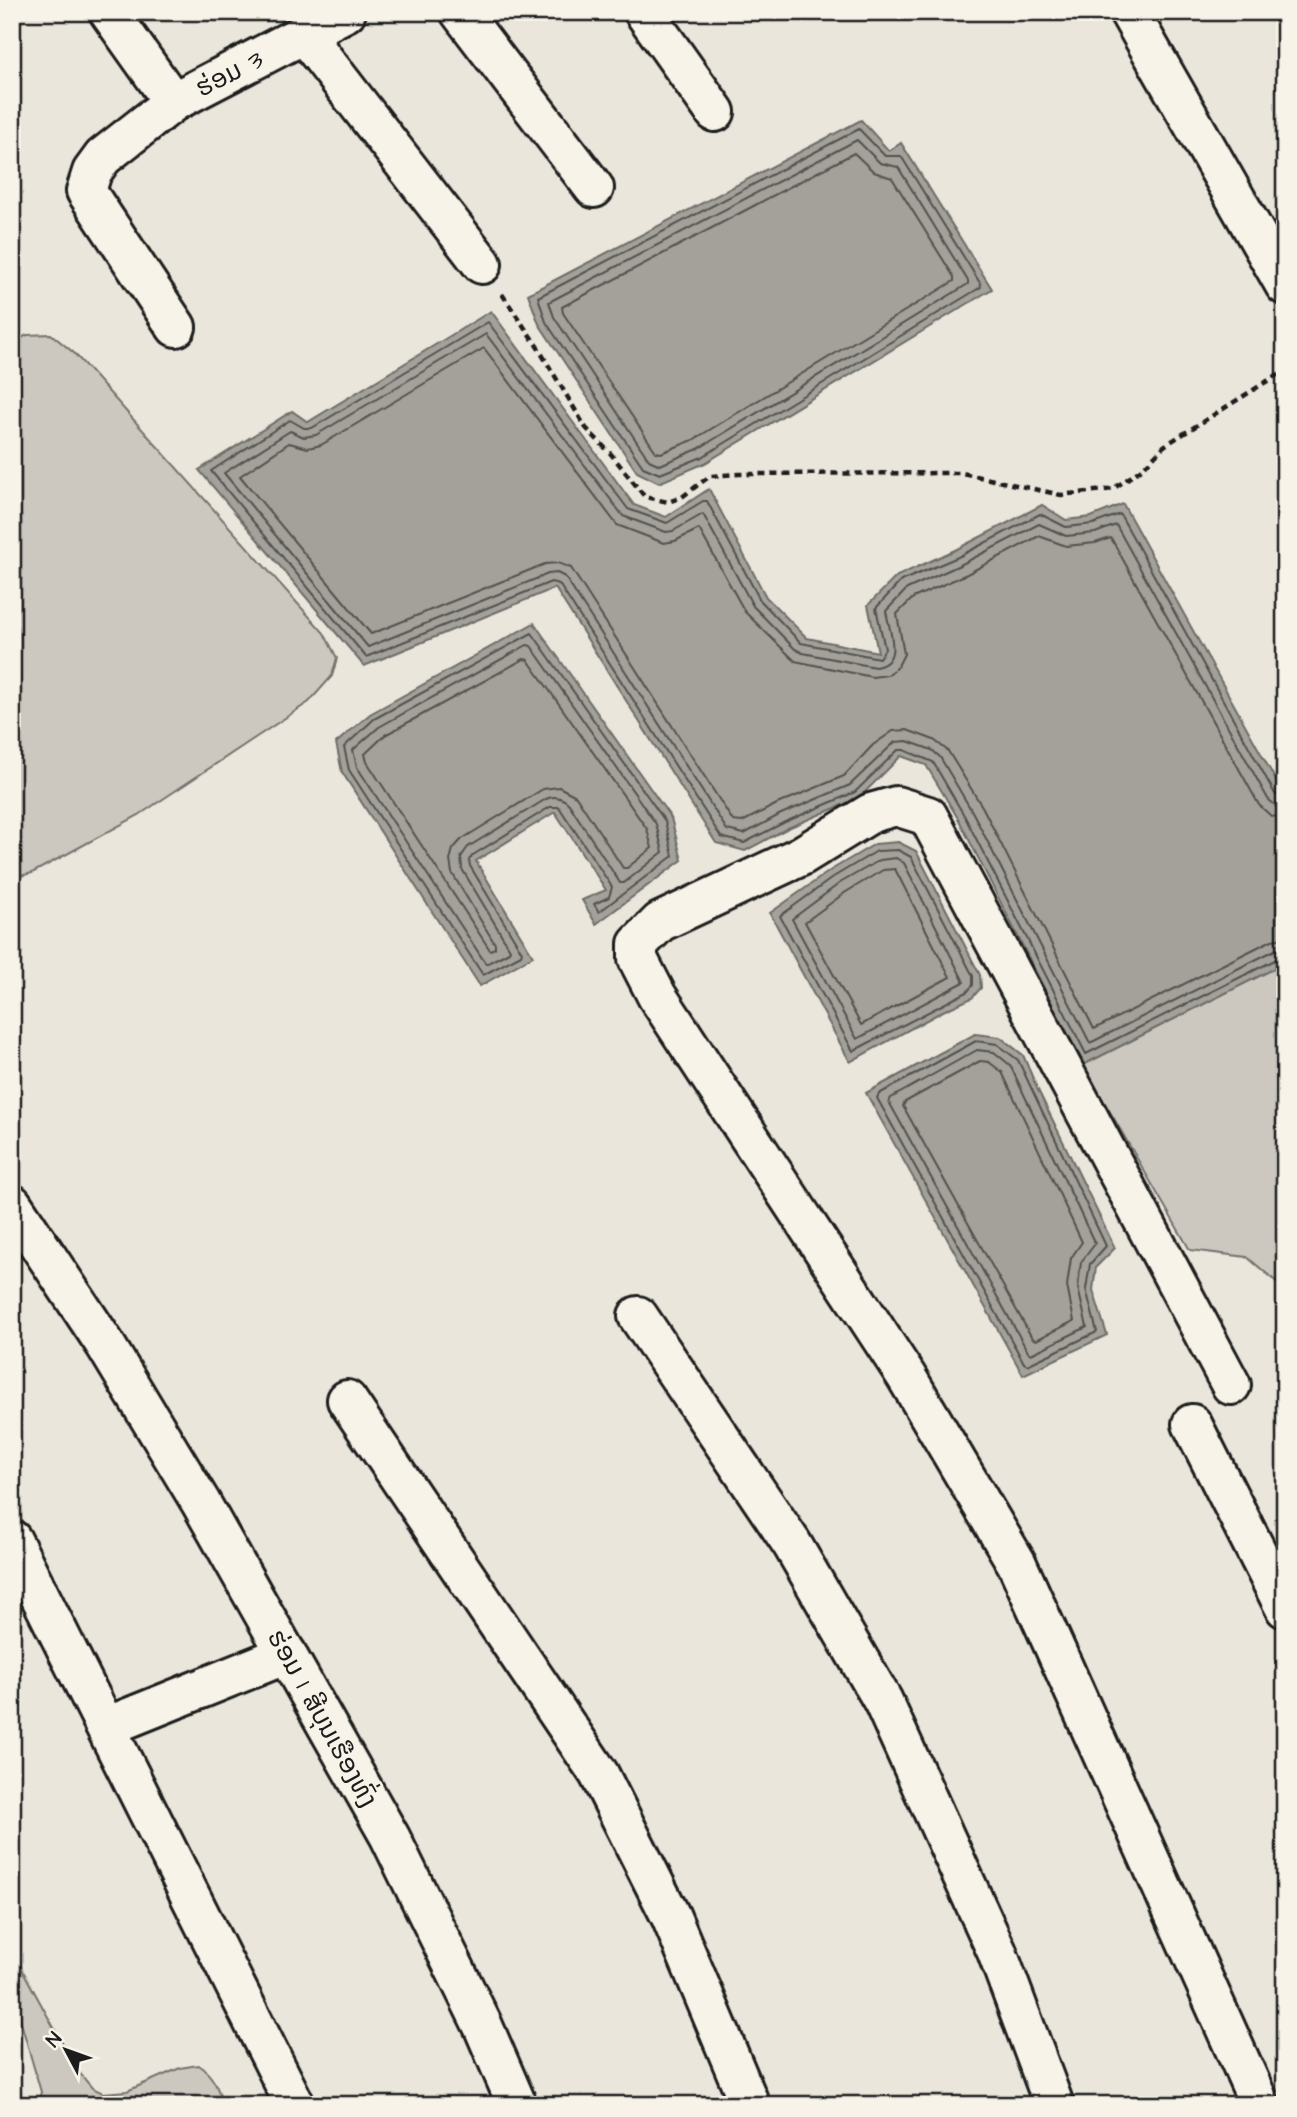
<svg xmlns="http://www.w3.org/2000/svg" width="1297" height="2117" font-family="'Architects Daughter','Noto Sans Lao',sans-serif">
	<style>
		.green { fill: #ccc8c0; stroke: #74726e; stroke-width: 2 }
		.water { fill: #a3a19a; stroke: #6d6c68; stroke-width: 2 }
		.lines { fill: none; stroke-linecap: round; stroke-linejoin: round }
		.shore { stroke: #52514e; stroke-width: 2 }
		.minor-casing { stroke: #1c1c1c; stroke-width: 44 }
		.path { stroke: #1c1c1c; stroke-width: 4.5; stroke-dasharray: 7 5; stroke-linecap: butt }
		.minor { stroke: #f7f3e8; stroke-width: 38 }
		.labels { text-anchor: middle; stroke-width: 5; stroke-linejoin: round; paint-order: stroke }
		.street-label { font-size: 26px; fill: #1c1c1c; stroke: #f7f3e8 }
	</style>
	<rect width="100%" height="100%" fill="#eae6dc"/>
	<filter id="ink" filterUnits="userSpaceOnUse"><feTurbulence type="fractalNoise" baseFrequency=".0143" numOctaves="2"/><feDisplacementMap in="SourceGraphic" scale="14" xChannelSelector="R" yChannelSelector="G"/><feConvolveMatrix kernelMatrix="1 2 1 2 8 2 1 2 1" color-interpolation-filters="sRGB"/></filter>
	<g filter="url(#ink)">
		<!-- green -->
		<g class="green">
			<path d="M51 334 74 353 324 633 337 658 332 676 309 702 139 815 32 873 12 878V343L27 335Z"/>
			<path d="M1285 963V1293L1279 1284 1247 1257 1190 1250 1083 1065Z"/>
			<path d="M12 1951 77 2070 92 2088 103 2093 127 2091 180 2068 198 2065C214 2076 218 2088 223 2105H37L41 2092 18 2012 12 1999Z"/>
		</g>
		<!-- water -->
		<g class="water">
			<path d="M861 120 889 151 901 143 992 289 705 463 659 483 637 472 539 324 528 294Z"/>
			<path d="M491 311 634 505 666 517 709 489 766 597 807 638 878 652 868 605 897 576 955 550 1042 505 1066 520 1091 517 1123 504 1285 797V963L1083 1065 959 820 926 765 901 756 859 798 788 828 745 851 716 843 555 588 364 666 199 470 292 411 308 422Z"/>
			<path d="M534 623 671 818 682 860 596 924 582 900 606 890 555 812 476 861 533 956 480 986 342 772 336 743 370 714Z"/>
			<path d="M898 842 916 851 980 975 981 988 972 998 943 1011 850 1062 770 913 831 870 875 844Z"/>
			<path d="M975 1034 1000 1037 1023 1055 1037 1088 1115 1248 1096 1267 1093 1290 1107 1335 1023 1375 866 1093Z"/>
		</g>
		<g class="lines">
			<!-- shore -->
			<g class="shore">
				<path d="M859 129 885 156H901L980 283 981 287 702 457 660 474 643 467 546 322 538 297Z"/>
				<path d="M857 140 880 163 898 167 968 281V284L698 449 660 465 649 460 554 317 549 302Z"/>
				<path d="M854 153 874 172 892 178 954 277V281L693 440 661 453 656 452 563 313 562 307Z"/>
				<path d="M532 633 665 821 673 856 599 912 594 904 609 897 612 887 559 807H550L473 855 469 860 470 866 522 952 521 955 483 975 349 770 344 747 374 719Z"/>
				<path d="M527 645 531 646 656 824 663 852 624 883H620L569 804C562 797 555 795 546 799L468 847 461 857 462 869 510 949 509 952 486 964 357 767 353 750 379 727Z"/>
				<path d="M524 659 528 660 647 829 652 848 627 868H623L576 796 559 787 543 789 462 839 453 849 450 860 452 873 495 944V948L490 950 367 762 365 754 385 735Z"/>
				<path d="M1285 799 1275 794 1120 514 1093 524 1066 527 1040 514 958 557 901 581 876 608 885 649 879 658 801 643 760 600 707 501H703L667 523 628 509 488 322 312 428H304L290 420 211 471 366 657 551 582 559 584 721 837 744 843 785 822 855 792 898 750H904L933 762 965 817 1086 1054 1279 958 1285 957"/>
				<path d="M1285 808 1276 806 1268 799 1116 525 1095 533 1066 536 1039 524 962 564 907 589 886 611C889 630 904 663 875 667L803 653 795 649 753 606 703 514 673 531 666 532 623 516 486 334 316 435 304 437 290 431 224 473 368 647 548 574 557 573 565 577 727 830 744 834 781 814 850 785 895 742 907 741 932 750 940 757 973 813 1090 1043 1275 950 1285 948"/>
				<path d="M1285 818 1271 816 1259 805 1111 538 1095 543 1066 546 1039 536 967 574 913 598 897 614 904 654 898 666 888 675 872 677 795 661 745 612 699 529 675 541 664 543 617 525 484 348 321 445 308 448 289 443 240 476 371 634 545 564 558 563 571 568 733 821 742 822 777 804 844 776 873 745 893 731 907 730 934 740 948 751 983 808 1094 1029 1272 940 1285 938"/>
				<path d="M898 850 911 857 973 976V985L967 992 853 1051 780 916 835 876 877 851Z"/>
				<path d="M896 858 904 863 964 982 857 1039 792 919 840 883 880 860Z"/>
				<path d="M895 869 950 977 861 1025 805 922 846 892 883 870Z"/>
				<path d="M976 1041 997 1044 1018 1060 1106 1246 1090 1264 1086 1289 1097 1332 1027 1365 1024 1363 877 1098 879 1094Z"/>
				<path d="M977 1050 994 1052 1010 1065 1095 1244 1081 1262 1078 1288 1087 1327 1031 1354 1028 1352 889 1102 891 1098Z"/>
				<path d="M980 1061 989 1062 1002 1072 1082 1242 1071 1258 1067 1286 1074 1321 1036 1340 1032 1338 903 1106 905 1102Z"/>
			</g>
			<!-- minor casing -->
			<g class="minor-casing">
				<g id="minor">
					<path d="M109 12 173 102"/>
					<path d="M460 12 594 188"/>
					<path d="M644 12 715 112"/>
					<path d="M1129 12 1285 285"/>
					<path d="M304 34 482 264"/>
					<path d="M176 327 86 191 92 172 103 157 173 102 346 12"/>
					<path d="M12 1204 105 1344 201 1503 390 1837 483 2026 517 2105"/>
					<path d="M638 1316 792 1544 883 1701 997 1952 1054 2105"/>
					<path d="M1231 1385 928 816 896 806 871 813 801 856 660 922 638 944V959L657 996 906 1376 1017 1564 1260 2105"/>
					<path d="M347 1400 599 1774 671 1917 750 2105"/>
					<path d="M1192 1424 1285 1608"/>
					<path d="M12 1540 295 2105"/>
					<path d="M106 1727 287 1654"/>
				</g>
			</g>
			<!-- path -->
			<path class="path" d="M502 294 537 346 586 428 611 454 645 497 668 502 682 497 710 476 739 474 962 473 1061 495 1113 489 1143 468 1164 446 1285 370"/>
			<!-- minor -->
			<use href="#minor" class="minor"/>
		</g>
	</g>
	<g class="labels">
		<!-- street labels -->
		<g class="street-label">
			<text transform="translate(229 73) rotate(-27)" y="9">ຮ່ອມ 3</text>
			<text transform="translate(323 1718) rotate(61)" y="9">ຮ່ອມ 1 ສີບຸນເຮືອງທົ່ງ</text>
		</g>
	</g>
	<!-- margin -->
	<rect width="1297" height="2117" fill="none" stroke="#f7f3e8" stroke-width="42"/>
	<rect x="21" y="21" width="1255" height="2075" fill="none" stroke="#1c1c1c" stroke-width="2.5" filter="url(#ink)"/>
	<!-- north arrow -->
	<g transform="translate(66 2050) rotate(311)" stroke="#f7f3e8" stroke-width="5" paint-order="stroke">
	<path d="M0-5L12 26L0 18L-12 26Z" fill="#1c1c1c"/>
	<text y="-10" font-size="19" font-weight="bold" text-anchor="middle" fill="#1c1c1c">N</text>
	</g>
</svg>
